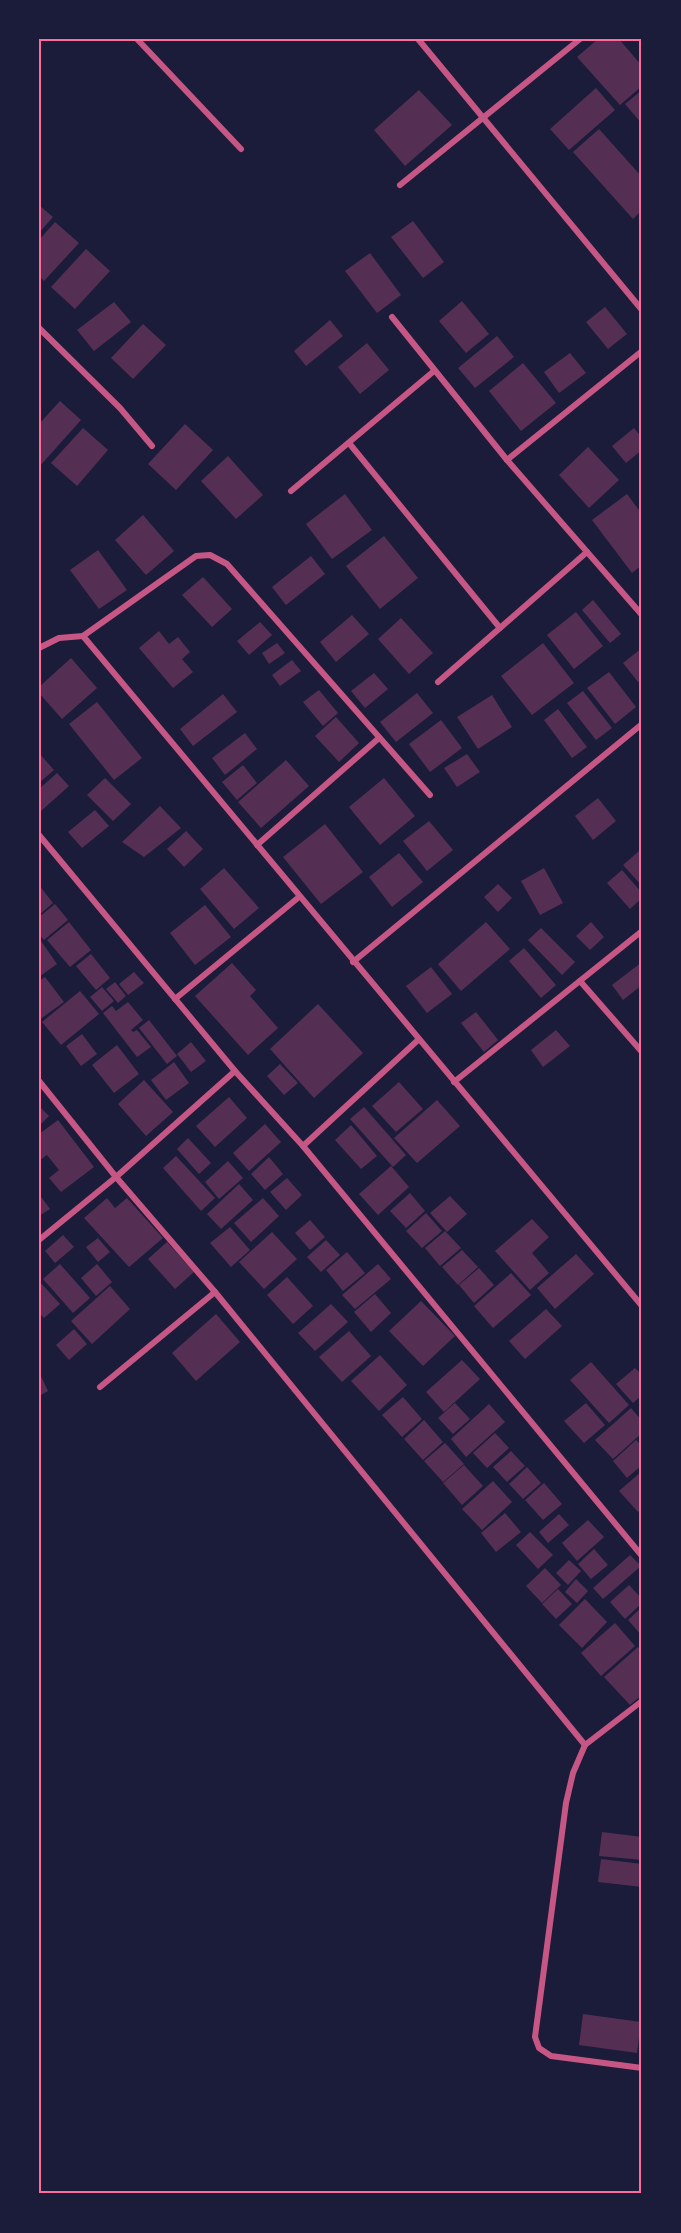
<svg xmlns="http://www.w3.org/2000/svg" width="681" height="2233" font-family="Rubik,sans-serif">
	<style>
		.building { fill: #542f53 }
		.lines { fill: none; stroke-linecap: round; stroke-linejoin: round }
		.minor { stroke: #c65784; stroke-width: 6 }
		.neatline { fill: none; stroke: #ff6b9d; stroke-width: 2 }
	</style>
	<rect width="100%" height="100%" fill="#1b1b3a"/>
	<!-- building -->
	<g class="building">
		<path d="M598 39H619L642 66V86L620 105 577 57Z"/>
		<path d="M596 88 615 110 569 150 550 129Z"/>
		<path d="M419 90 452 125 405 166 374 130Z"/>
		<path d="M642 90V124L625 104Z"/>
		<path d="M599 129 642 177V210L633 219 573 152Z"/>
		<path d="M39 205 53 217 39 233Z"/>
		<path d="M413 221 444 262 423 278 391 237Z"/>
		<path d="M55 222 79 243 44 281 39 276V240Z"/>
		<path d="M86 249 110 271 75 309 51 287Z"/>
		<path d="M370 253 401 295 377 313 345 271Z"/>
		<path d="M462 301 489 334 466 353 439 321Z"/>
		<path d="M114 302 131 322 94 351 77 330Z"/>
		<path d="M605 307 627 334 608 349 586 322Z"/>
		<path d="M330 320 343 336 306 366 294 351Z"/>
		<path d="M143 324 166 345 133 379 111 358Z"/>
		<path d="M497 336 514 357 475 388 458 368Z"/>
		<path d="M367 343 389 370 360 394 338 367Z"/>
		<path d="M570 353 586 373 559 393 544 372Z"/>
		<path d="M523 363 556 403 521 431 489 391Z"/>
		<path d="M60 401 81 420 39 467V424Z"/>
		<path d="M185 424 213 450 176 490 148 464Z"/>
		<path d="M83 428 108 450 77 486 51 463Z"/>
		<path d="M634 428 642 438V450L626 463 612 446Z"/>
		<path d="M588 447 619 480 589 508 559 475Z"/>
		<path d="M228 456 263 495 236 519 201 481Z"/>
		<path d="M345 494 372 530 332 559 306 524Z"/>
		<path d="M627 494 642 514V565L632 573 592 520Z"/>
		<path d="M143 515 174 551 146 575 115 540Z"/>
		<path d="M384 536 418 578 380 609 346 566Z"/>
		<path d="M98 550 127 590 99 609 70 570Z"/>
		<path d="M311 556 325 574 286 605 272 587Z"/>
		<path d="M203 577 232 609 212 627 182 595Z"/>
		<path d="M593 600 621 634 610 643 582 610Z"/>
		<path d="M576 612 603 646 574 669 547 635Z"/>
		<path d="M352 615 369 634 336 662 320 642Z"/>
		<path d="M401 618 433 653 409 674 378 639Z"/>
		<path d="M260 622 272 635 249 655 237 641Z"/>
		<path d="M159 631 169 644 178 637 190 652 182 659 193 672 173 688 139 648Z"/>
		<path d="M277 643 285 653 269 664 262 653Z"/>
		<path d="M543 643 574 683 532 715 501 676Z"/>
		<path d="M642 648V679L638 682 623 663Z"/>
		<path d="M71 658 97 688 62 719 39 693V687Z"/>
		<path d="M292 660 301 671 280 686 272 675Z"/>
		<path d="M609 672 636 707 615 724 587 688Z"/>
		<path d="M374 673 388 689 365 708 351 691Z"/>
		<path d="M319 690 338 713 323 726 303 702Z"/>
		<path d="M583 691 612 728 596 740 567 703Z"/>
		<path d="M417 693 433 713 396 742 380 722Z"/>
		<path d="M223 694 237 712 193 746 180 729Z"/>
		<path d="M492 695 512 727 478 749 457 717Z"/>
		<path d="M97 702 142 758 114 780 69 724Z"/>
		<path d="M558 709 587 747 572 758 544 720Z"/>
		<path d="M336 717 359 743 339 762 315 736Z"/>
		<path d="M441 720 462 748 430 772 409 744Z"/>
		<path d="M245 733 257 749 225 775 212 758Z"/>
		<path d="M39 753 54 770 39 783Z"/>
		<path d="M467 754 480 772 457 787 444 768Z"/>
		<path d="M286 760 309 786 261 828 238 802Z"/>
		<path d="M243 765 257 783 237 800 222 782Z"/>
		<path d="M57 773 69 786 41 811 39 789Z"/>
		<path d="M105 778 131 804 113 821 87 795Z"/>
		<path d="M384 778 415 816 380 845 349 807Z"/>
		<path d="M598 798 616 821 593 840 575 816Z"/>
		<path d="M160 806 181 828 144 857 122 842Z"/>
		<path d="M95 810 109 826 82 848 68 832Z"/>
		<path d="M429 821 453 850 427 871 403 841Z"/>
		<path d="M325 824 363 872 321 904 283 857Z"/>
		<path d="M186 831 203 849 184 867 167 849Z"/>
		<path d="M639 851 642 854V886L623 865Z"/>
		<path d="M399 853 423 882 392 907 369 877Z"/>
		<path d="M224 868 259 908 234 929 200 889Z"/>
		<path d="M544 868 563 903 540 915 521 881Z"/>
		<path d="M622 870 642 893V898L630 909 607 883Z"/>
		<path d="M498 884 512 898 498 912 484 897Z"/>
		<path d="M39 885 53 903 39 915Z"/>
		<path d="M55 904 68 920 44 940 39 934V917Z"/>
		<path d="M205 905 231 937 195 965 170 933Z"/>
		<path d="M69 922 91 950 70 967 47 940Z"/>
		<path d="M486 922 510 949 461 991 438 964Z"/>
		<path d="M591 922 604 937 590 950 576 936Z"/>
		<path d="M541 928 575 962 562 975 528 940Z"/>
		<path d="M39 938 57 964 39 977Z"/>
		<path d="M524 948 556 985 541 998 509 961Z"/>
		<path d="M91 954 110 978 96 990 76 966Z"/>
		<path d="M642 962V985L623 1000 612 985Z"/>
		<path d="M232 963 256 990 250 996 278 1028 248 1055 195 996Z"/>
		<path d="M431 967 452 994 427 1013 406 986Z"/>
		<path d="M134 972 144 983 128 995 119 984Z"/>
		<path d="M45 977 64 1002 39 1020V981Z"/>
		<path d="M115 982 126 996 118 1003 106 989Z"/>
		<path d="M102 987 114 1001 102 1011 90 997Z"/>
		<path d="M80 991 99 1014 61 1045 42 1022Z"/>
		<path d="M128 1002 143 1020 131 1030 133 1032 137 1030 151 1047 137 1057 103 1013 112 1006 116 1011Z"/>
		<path d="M318 1004 363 1053 314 1098 270 1049Z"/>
		<path d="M476 1012 498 1040 484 1052 461 1023Z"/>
		<path d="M149 1020 177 1056 167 1064 139 1028Z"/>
		<path d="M556 1030 570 1046 543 1067 531 1050Z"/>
		<path d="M82 1034 97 1054 81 1066 66 1046Z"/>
		<path d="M191 1042 206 1061 191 1072 177 1054Z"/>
		<path d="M117 1045 139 1074 114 1093 92 1065Z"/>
		<path d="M174 1062 189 1083 166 1100 151 1080Z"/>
		<path d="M280 1064 298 1083 284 1095 267 1076Z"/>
		<path d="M144 1080 173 1112 146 1136 118 1104Z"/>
		<path d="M399 1082 423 1109 396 1132 372 1106Z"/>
		<path d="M229 1097 247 1118 215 1147 196 1126Z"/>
		<path d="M437 1100 460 1126 417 1163 394 1138Z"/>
		<path d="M39 1106 49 1116 39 1126Z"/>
		<path d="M364 1107 406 1155 393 1167 350 1119Z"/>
		<path d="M58 1120 94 1167 61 1192 49 1178 59 1170 47 1155 39 1161V1134Z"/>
		<path d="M265 1124 281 1142 249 1171 233 1153Z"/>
		<path d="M351 1125 377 1156 361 1169 335 1140Z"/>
		<path d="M188 1138 211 1163 199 1174 177 1149Z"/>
		<path d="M176 1156 215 1198 201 1211 163 1168Z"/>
		<path d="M269 1157 283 1174 265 1190 251 1174Z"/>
		<path d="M228 1161 243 1178 219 1199 205 1182Z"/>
		<path d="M391 1166 409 1187 378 1215 359 1194Z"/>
		<path d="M287 1178 302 1195 286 1210 270 1192Z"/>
		<path d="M239 1184 253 1200 221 1229 207 1214Z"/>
		<path d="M410 1193 425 1211 406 1228 390 1211Z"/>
		<path d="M39 1194 50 1209 39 1216Z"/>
		<path d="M450 1196 467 1214 447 1232 430 1213Z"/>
		<path d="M107 1198 115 1208 127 1198 163 1238 129 1267 84 1218Z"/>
		<path d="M263 1198 279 1216 251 1242 234 1223Z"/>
		<path d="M426 1213 442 1231 422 1248 406 1231Z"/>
		<path d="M532 1219 549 1237 532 1253 549 1273 530 1290 495 1251Z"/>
		<path d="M310 1220 325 1237 310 1250 295 1233Z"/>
		<path d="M230 1227 250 1250 231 1267 210 1243Z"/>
		<path d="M445 1231 461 1248 440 1266 425 1248Z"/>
		<path d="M272 1232 297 1259 264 1289 239 1262Z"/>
		<path d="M63 1235 74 1247 55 1263 45 1251Z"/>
		<path d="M98 1238 110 1252 98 1262 86 1247Z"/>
		<path d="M326 1240 340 1255 321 1272 307 1257Z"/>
		<path d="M167 1242 194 1272 175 1289 148 1259Z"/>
		<path d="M462 1250 478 1267 458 1285 442 1267Z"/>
		<path d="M347 1252 365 1273 343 1291 326 1270Z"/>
		<path d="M576 1254 594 1274 555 1309 537 1288Z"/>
		<path d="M60 1264 90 1298 73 1313 43 1279Z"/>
		<path d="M97 1264 112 1282 96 1296 81 1278Z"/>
		<path d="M378 1264 391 1279 355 1309 342 1295Z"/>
		<path d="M479 1268 494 1285 474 1303 459 1285Z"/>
		<path d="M511 1273 531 1295 493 1328 474 1306Z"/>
		<path d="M287 1277 313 1306 293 1324 267 1295Z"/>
		<path d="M39 1281 60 1304 44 1318 39 1313Z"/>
		<path d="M110 1286 130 1309 92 1344 71 1321Z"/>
		<path d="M375 1294 391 1313 371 1332 354 1312Z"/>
		<path d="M421 1301 455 1336 423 1366 389 1331Z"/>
		<path d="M331 1304 348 1322 315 1351 298 1333Z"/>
		<path d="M546 1309 562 1326 525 1359 509 1341Z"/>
		<path d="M216 1314 240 1342 196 1381 172 1353Z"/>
		<path d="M74 1329 87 1344 69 1360 56 1345Z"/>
		<path d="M349 1331 371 1356 342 1382 319 1357Z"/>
		<path d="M380 1355 407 1385 379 1411 351 1381Z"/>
		<path d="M462 1360 480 1379 444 1412 426 1392Z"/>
		<path d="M591 1362 629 1405 609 1423 570 1380Z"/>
		<path d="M635 1368 642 1375V1395L633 1403 616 1384Z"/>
		<path d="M39 1372 48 1391 39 1396Z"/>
		<path d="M403 1397 422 1419 402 1437 382 1415Z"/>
		<path d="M455 1403 470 1419 453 1434 438 1418Z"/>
		<path d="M586 1403 605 1425 584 1443 564 1421Z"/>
		<path d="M489 1404 505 1422 466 1457 451 1439Z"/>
		<path d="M631 1408 642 1421V1433L613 1459 595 1440Z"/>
		<path d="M424 1420 443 1442 423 1460 404 1439Z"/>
		<path d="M495 1433 509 1448 487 1468 473 1453Z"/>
		<path d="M636 1440 642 1446V1465L627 1478 613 1461Z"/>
		<path d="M445 1443 464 1464 443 1482 424 1461Z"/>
		<path d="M511 1451 525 1466 507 1482 493 1467Z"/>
		<path d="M464 1465 483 1486 462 1505 443 1483Z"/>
		<path d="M527 1467 541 1483 523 1499 509 1484Z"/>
		<path d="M642 1471V1508L638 1512 619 1491Z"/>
		<path d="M493 1481 512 1502 482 1530 462 1509Z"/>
		<path d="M544 1483 562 1504 543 1520 525 1500Z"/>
		<path d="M505 1513 521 1532 496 1552 481 1533Z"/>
		<path d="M559 1514 569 1525 548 1543 539 1532Z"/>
		<path d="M588 1520 604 1537 577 1561 562 1543Z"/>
		<path d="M530 1532 553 1555 538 1569 516 1545Z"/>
		<path d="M594 1549 608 1565 591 1579 578 1564Z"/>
		<path d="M630 1555 641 1566 603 1599 593 1588Z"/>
		<path d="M569 1560 581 1571 568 1585 556 1573Z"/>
		<path d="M545 1568 561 1585 542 1603 526 1586Z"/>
		<path d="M576 1579 588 1591 577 1603 565 1592Z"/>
		<path d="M629 1585 642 1599V1603L625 1619 610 1602Z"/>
		<path d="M558 1589 572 1604 556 1619 542 1604Z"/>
		<path d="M585 1599 607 1622 582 1648 559 1625Z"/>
		<path d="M642 1607V1636L628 1620Z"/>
		<path d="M615 1623 635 1646 601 1676 581 1653Z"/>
		<path d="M638 1647 642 1652V1695L630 1705 604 1677Z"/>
		<path d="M602 1832 642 1837V1860L599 1856Z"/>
		<path d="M601 1859 642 1864V1887L598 1882Z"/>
		<path d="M583 2014 641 2022 637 2053 579 2045Z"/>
	</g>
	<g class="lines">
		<!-- minor -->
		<g class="minor">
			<path d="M137 39 241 149"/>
			<path d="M418 39 642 310"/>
			<path d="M400 185 580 39"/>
			<path d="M392 317 507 460 642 615"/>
			<path d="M39 328 120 408 152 446"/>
			<path d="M349 443 500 628"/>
			<path d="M507 460 642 351"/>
			<path d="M291 491 434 371"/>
			<path d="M83 636 642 1306"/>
			<path d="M39 648 59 638 83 636 196 556 210 555 227 564 430 795"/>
			<path d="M438 682 587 552"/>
			<path d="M39 835 235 1071 303 1146 642 1556"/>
			<path d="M257 845 379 738"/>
			<path d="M353 962 642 724"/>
			<path d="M580 981 642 1052"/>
			<path d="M175 999 299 897"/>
			<path d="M39 1081 116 1177 215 1292 585 1745"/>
			<path d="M454 1082 642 931"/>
			<path d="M303 1146 418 1040"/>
			<path d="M39 1240 116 1177 235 1071"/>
			<path d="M100 1387 215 1292"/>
			<path d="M642 1701 585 1745 573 1773 566 1803 535 2037 539 2048 551 2056 642 2068"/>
		</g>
	</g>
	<!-- border -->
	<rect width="681" height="2233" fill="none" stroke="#1b1b3a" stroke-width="81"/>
	<rect x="40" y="40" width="600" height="2152" class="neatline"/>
</svg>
